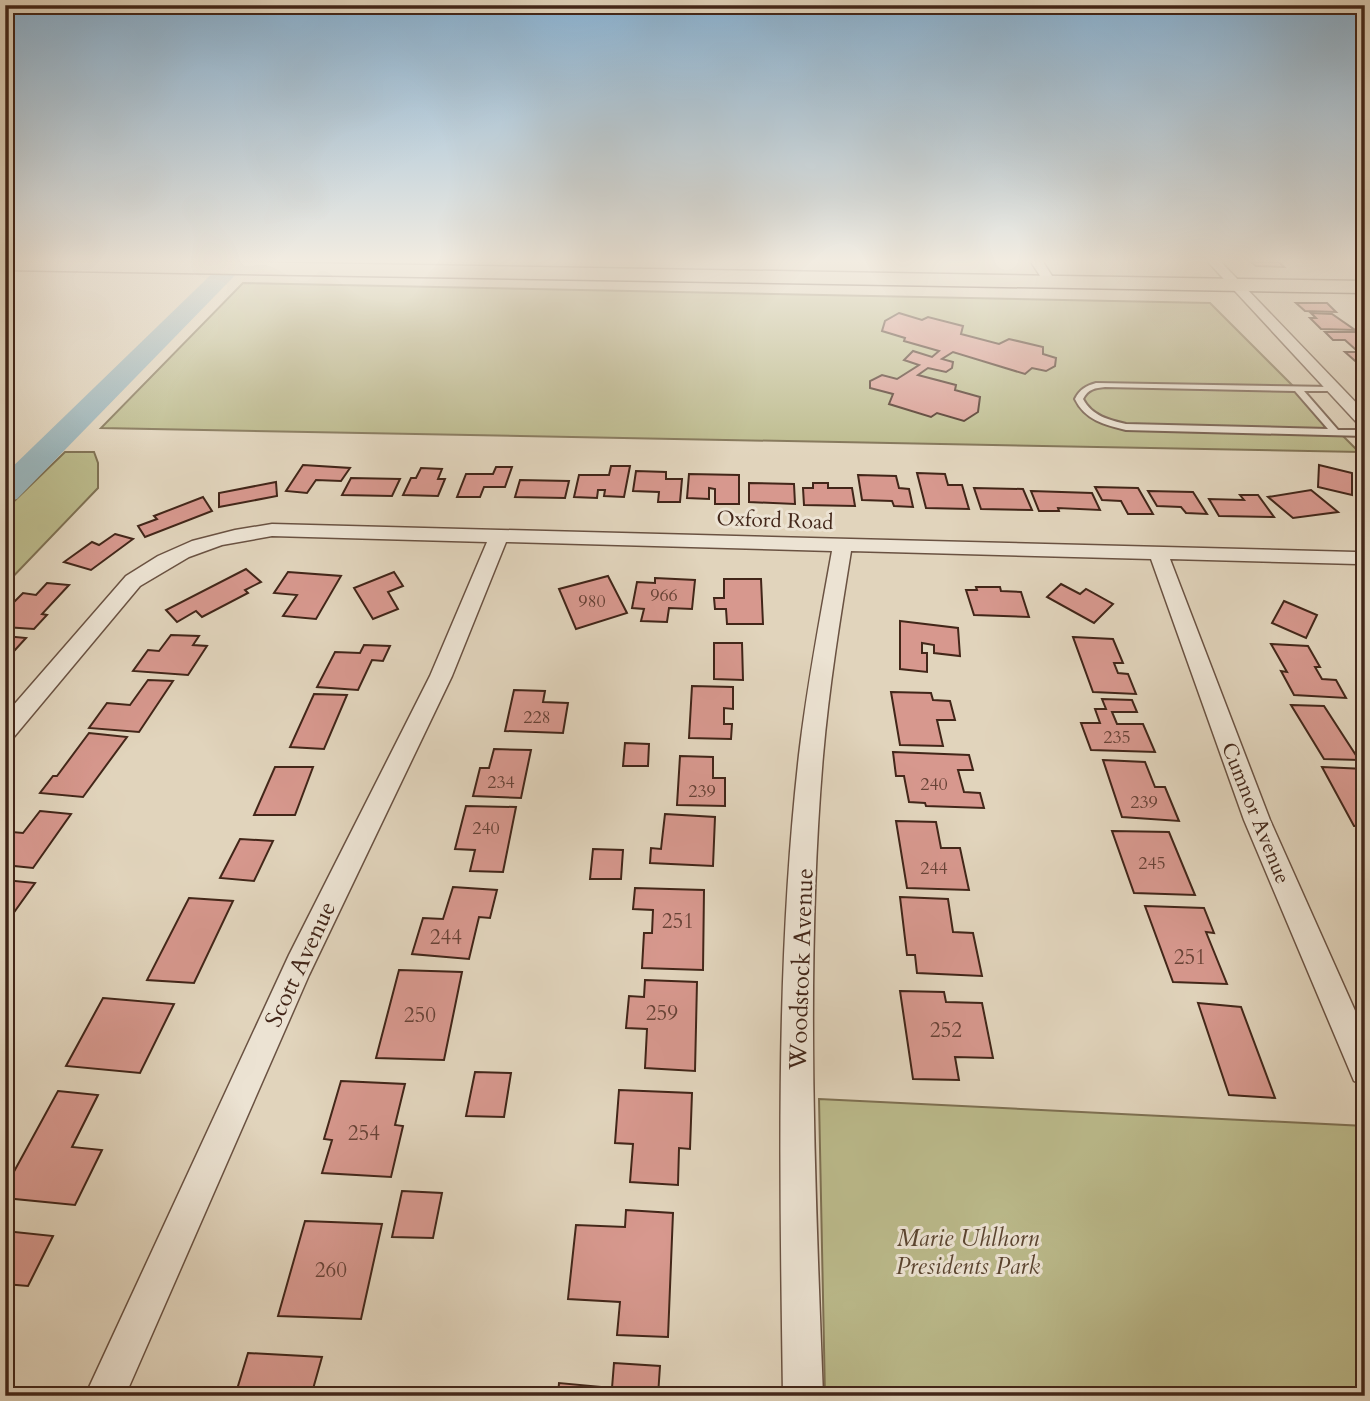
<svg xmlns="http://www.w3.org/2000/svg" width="1370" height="1401" font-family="Cardo,serif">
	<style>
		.green { fill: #bbba8b; stroke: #7e7052; stroke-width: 2 }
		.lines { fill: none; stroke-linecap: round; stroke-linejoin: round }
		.river { fill: #9ab5bb; fill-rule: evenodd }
		.building { fill: #d7988e; stroke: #422619; stroke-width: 2 }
		.lane-casing { stroke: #6a5242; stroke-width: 4 }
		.street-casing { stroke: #6a5242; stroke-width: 3 }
		.primary-casing { stroke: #422619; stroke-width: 3 }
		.lane { fill: #ece3d3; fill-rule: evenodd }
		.street { fill: #ece3d3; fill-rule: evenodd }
		.primary { fill: #e1d4bc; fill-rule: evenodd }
		.labels { text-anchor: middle; stroke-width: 6; stroke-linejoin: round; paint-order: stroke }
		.number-label { font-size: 18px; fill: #674236 }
		.street-label { font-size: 21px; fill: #422619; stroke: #ece3d3 }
		.near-number-label { font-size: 21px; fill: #674236 }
		.near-street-label { font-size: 24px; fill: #422619; stroke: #ece3d3 }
		.near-park-label { font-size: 24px; font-style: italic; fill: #5a4430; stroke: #ece3d3 }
	</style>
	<rect width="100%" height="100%" fill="#e1d4bc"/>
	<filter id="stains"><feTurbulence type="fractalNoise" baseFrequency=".00286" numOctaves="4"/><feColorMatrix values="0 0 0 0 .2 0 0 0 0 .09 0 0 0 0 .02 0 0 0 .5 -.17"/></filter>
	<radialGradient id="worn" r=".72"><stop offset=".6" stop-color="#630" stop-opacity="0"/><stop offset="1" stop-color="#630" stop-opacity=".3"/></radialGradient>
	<!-- green -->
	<g class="green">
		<path d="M243 283 1210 303 1359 452 101 428Z"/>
		<path d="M65 452H94L98 463V488L5 585V510Z"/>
		<path d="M819 1099 1365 1126V1396H825Z"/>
	</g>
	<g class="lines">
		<!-- river -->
		<path class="river" d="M224 262H248L17 499 5 502V474Z"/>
	</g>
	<!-- building -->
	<g class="building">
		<path d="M1251 262H1279L1284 267 1256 266Z"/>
		<path d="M1296 303H1327L1336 312 1305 311Z"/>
		<path d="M899 313 922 320 928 317 963 326 961 334 999 344 1009 339 1043 347V354L1056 358 1055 366 1046 371 1032 368 1025 374 953 352 942 359 953 362 952 368 946 372 928 368 918 375 956 385 955 390 980 397 978 412 964 421 937 413 931 417 889 404 893 394 870 388V381L882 375 897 379 919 365 904 360 913 351 932 357 939 351 904 341 905 338 882 331 885 321Z"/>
		<path d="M1311 313 1332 314 1355 330 1321 329 1310 318H1316Z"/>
		<path d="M1325 332H1355L1365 341V349H1355L1345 340H1333Z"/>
		<path d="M1345 352H1365V367H1362Z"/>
		<path d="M303 465 350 468 341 481 316 480 307 493 286 491Z"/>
		<path d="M1319 465 1352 473V495L1318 487Z"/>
		<path d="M611 466H630L624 497 604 496 605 490H598L597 498 574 497 579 475H609Z"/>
		<path d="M496 467H512L505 487H484L480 497H457L466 474H493Z"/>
		<path d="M421 468 442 469 438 479H445L438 496 403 495 411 478H416Z"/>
		<path d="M636 471 666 472V479H682L680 502H658L659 492 633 491Z"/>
		<path d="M917 473 945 474 948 485H962L969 509 926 508Z"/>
		<path d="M689 474 739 475V504H715V489L709 488V499L687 498Z"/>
		<path d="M858 475 896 476 899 488 909 489 913 507 894 506 892 501 862 500Z"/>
		<path d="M351 478 400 479 392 496 342 495Z"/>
		<path d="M520 480 569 481 565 498 515 497Z"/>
		<path d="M276 482 277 496 219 507V493Z"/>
		<path d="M749 483 794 484 795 504 749 502Z"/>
		<path d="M813 483H828V488H852L855 506 804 505 803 488H813Z"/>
		<path d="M1095 487 1138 488 1153 514H1128L1121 501 1102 500Z"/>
		<path d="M974 488 1023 489 1032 510 981 509Z"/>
		<path d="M1311 490 1338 512 1293 518 1268 497Z"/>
		<path d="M1031 491 1092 493 1100 510 1058 508 1059 511H1039Z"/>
		<path d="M1148 491 1193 492 1207 514 1186 513 1181 507 1157 506Z"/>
		<path d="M1240 495H1258L1274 517 1219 516 1209 499 1244 500Z"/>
		<path d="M203 497 212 511 145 537 138 526 157 519 154 516Z"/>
		<path d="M115 534 133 539 91 570 64 562 92 542 99 545Z"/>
		<path d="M246 569 261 582 245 590 248 593 202 617 196 611 177 622 166 610Z"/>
		<path d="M288 572 341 576 316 619 283 616 297 595 274 593Z"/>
		<path d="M394 572 403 586 388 592 398 609 373 619 354 588Z"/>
		<path d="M608 576 627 613 576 629 559 589Z"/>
		<path d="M655 578 695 580 692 609 669 608 667 622 641 621 644 609 632 608 637 582 655 583Z"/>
		<path d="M724 579H761L763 624H727L726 609H715L714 598H724Z"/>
		<path d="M47 583 69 585 42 614 47 615 34 629 5 627V611L23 593 36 595Z"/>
		<path d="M1061 584 1080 594 1086 589 1113 604 1094 623 1047 597Z"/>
		<path d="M976 587H1000L1001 591 1021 592 1029 617 974 615 966 590H977Z"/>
		<path d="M1284 601 1317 615 1306 638 1272 623Z"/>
		<path d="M900 621 958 628 960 656 934 653V645L922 643V653H927V672L900 669Z"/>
		<path d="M171 635 199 636 193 645 207 646 188 675 133 671 148 650 159 651Z"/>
		<path d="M5 636 26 638 5 661Z"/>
		<path d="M1073 637 1113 639 1123 663H1114L1118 673 1128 674 1136 694 1093 692Z"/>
		<path d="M714 643H742L743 680 714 679Z"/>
		<path d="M1271 644 1308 646 1320 667H1315L1322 679 1336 680 1346 698 1294 695 1281 671 1287 672Z"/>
		<path d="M364 645 390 646 383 661 372 660 358 690 317 687 335 652 360 653Z"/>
		<path d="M148 680 173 681 139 732 89 728 107 703 130 705Z"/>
		<path d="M692 686 733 687V709L724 708V724H732L731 739 689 738Z"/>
		<path d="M514 690 545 691 543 702 568 703 563 733 505 731Z"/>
		<path d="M891 692 931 693 933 700 950 701 955 720H937L943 746 900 745Z"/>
		<path d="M314 694 347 695 324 749 290 747Z"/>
		<path d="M1102 699 1132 700 1137 712H1112L1117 724H1143L1155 752 1091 750 1081 723H1100L1095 709H1106Z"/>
		<path d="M1291 705 1324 706 1359 760 1324 759Z"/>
		<path d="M89 733 127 737 83 797 40 793 53 776H57Z"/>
		<path d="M625 743 649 744 648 766H623Z"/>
		<path d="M494 749 531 750 521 798 473 796 480 768H489Z"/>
		<path d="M893 752 969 755 973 770H958L964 792 980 793 984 808 926 806 925 803 909 802 904 776H896Z"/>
		<path d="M680 756 713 757V778H725V806L677 805Z"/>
		<path d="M1103 760 1145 762 1155 787H1165L1179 821 1122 817Z"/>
		<path d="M275 767H313L295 815H254Z"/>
		<path d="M1322 767 1365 769V826H1354Z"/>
		<path d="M466 806 516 807 503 872 470 871 475 850 455 849Z"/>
		<path d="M40 811 71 814 33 868 5 865V841L12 832 23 833Z"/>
		<path d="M665 814 715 817 713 866 650 863 651 848 661 849Z"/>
		<path d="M896 821 936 822 941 848H960L969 890 907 888Z"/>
		<path d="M1112 831 1169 832 1195 895 1134 893Z"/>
		<path d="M240 839 273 841 254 881 220 878Z"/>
		<path d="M593 849 623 850 621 879H590Z"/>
		<path d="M5 880 35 883 5 925Z"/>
		<path d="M453 887 497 890 490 918 479 917 469 959 412 954 423 918 443 919Z"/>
		<path d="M635 888 704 890 703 970 642 968 644 933H652L653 910 633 909Z"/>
		<path d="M900 897 948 899 953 932 973 933 982 976 917 973 915 955H907Z"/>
		<path d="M189 898 233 901 194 983 147 980Z"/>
		<path d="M1145 906 1204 908 1214 933 1206 932 1227 984 1173 982Z"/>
		<path d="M399 970 462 972 444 1060 376 1058Z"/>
		<path d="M645 980 697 982 695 1071 645 1068 647 1029 626 1028 629 996 644 997Z"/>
		<path d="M900 991 944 992 946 1002 982 1003 993 1058 955 1057 959 1080 913 1079Z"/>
		<path d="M103 998 174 1004 140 1073 66 1066Z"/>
		<path d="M1198 1003 1241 1007 1275 1098 1229 1095Z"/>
		<path d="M475 1072 511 1073 504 1117 466 1116Z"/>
		<path d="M341 1081 405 1084 395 1125 403 1126 391 1177 322 1173 332 1140 324 1139Z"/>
		<path d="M619 1090 692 1093 690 1149 679 1148 678 1185 630 1182 633 1144 615 1143Z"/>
		<path d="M58 1091 98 1095 72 1147 102 1150 75 1205 5 1198V1188Z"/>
		<path d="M402 1191 442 1193 433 1238 392 1237Z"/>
		<path d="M626 1210 673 1213 668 1337 617 1335 620 1302 568 1299 576 1225 625 1227Z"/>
		<path d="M305 1221 382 1224 361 1319 278 1316Z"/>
		<path d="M5 1231 53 1236 28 1286 5 1284Z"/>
		<path d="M248 1353 322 1357 311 1396H235Z"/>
		<path d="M614 1363 660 1366 658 1396H558L559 1383 612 1388Z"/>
	</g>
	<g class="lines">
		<!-- lane casing -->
		<g class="lane-casing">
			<path id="lane" d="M1096 383 1333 387 1337 389 1336 391H1304L1338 430H1365V436L1126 430C1105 425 1085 420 1075 399 1080 389 1086 386 1096 383ZM1105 387 1295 391 1328 429 1126 424C1109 420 1092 416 1083 399 1088 389 1095 388 1105 387Z"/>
		</g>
		<!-- street casing -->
		<g class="street-casing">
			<g id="street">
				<path d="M1031 262H1043L1056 282 1054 285H1046Z"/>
				<path d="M1208 262H1221L1365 412V427L1359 425Z"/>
				<path d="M272 524 1355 552 1365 549V562L1357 564 1170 559 1270 820 1365 1033V1086L1354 1081 1244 820 1151 559 851 551C840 619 829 687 823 756 805 968 815 1183 823 1396H783C780 1182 775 967 799 755 807 686 820 618 832 551L506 542 452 676 309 975 125 1396H85L289 955 430 676 487 542 272 536 222 545 189 557 140 586 13 738 5 740V715L126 576 158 556 192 541 235 530Z"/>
			</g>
		</g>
		<!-- primary casing -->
		<g class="primary-casing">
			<path id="primary" d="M5 262H235L1365 281V293L5 270Z"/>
		</g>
		<!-- lane -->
		<use href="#lane" class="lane"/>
		<!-- street -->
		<use href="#street" class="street"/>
		<!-- primary -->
		<use href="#primary" class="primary"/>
	</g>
	<!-- sky -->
	<linearGradient id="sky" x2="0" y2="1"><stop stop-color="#89b4d6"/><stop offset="0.57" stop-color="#f2ece1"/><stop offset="1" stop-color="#f2ece1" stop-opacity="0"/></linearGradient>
	<rect width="1370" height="458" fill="url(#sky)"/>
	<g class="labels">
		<!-- number labels -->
		<g class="number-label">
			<text x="664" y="601">966</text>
			<text x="592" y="607">980</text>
			<text x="537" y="723">228</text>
			<text x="1117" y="743">235</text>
			<text x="501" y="788">234</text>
			<text x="934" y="790">240</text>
			<text x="702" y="797">239</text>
			<text x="1144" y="808">239</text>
			<text x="486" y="834">240</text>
			<text x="1152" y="869">245</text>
			<text x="934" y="874">244</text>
		</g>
		<!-- street labels -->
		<g class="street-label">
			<text transform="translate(775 520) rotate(2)" y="7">Oxford Road</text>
			<text transform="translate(1256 813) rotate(68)" y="7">Cumnor Avenue</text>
		</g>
		<!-- near-number labels -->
		<g class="near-number-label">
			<text x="678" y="928">251</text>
			<text x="446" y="944">244</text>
			<text x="1190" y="964">251</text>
			<text x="662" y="1020">259</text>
			<text x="420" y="1022">250</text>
			<text x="946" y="1037">252</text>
			<text x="364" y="1140">254</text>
			<text x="331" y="1277">260</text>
		</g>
		<!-- near-street labels -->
		<g class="near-street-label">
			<text transform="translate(300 964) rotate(-65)" y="8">Scott Avenue</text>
			<text transform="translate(801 969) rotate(-88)" y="8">Woodstock Avenue</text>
		</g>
		<!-- near-park labels -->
		<g class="near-park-label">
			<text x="968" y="1246">Marie Uhlhorn<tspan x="968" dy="28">Presidents Park</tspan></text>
		</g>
	</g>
	<!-- margin -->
	<rect width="1370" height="1401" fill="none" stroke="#e1d4bc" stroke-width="28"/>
	<rect x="7" y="7" width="1356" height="1387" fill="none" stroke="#422619" stroke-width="3.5"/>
	<rect x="14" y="14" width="1342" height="1373" fill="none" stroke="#422619" stroke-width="2"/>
	<rect width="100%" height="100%" filter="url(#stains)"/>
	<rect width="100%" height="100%" fill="url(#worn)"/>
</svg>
